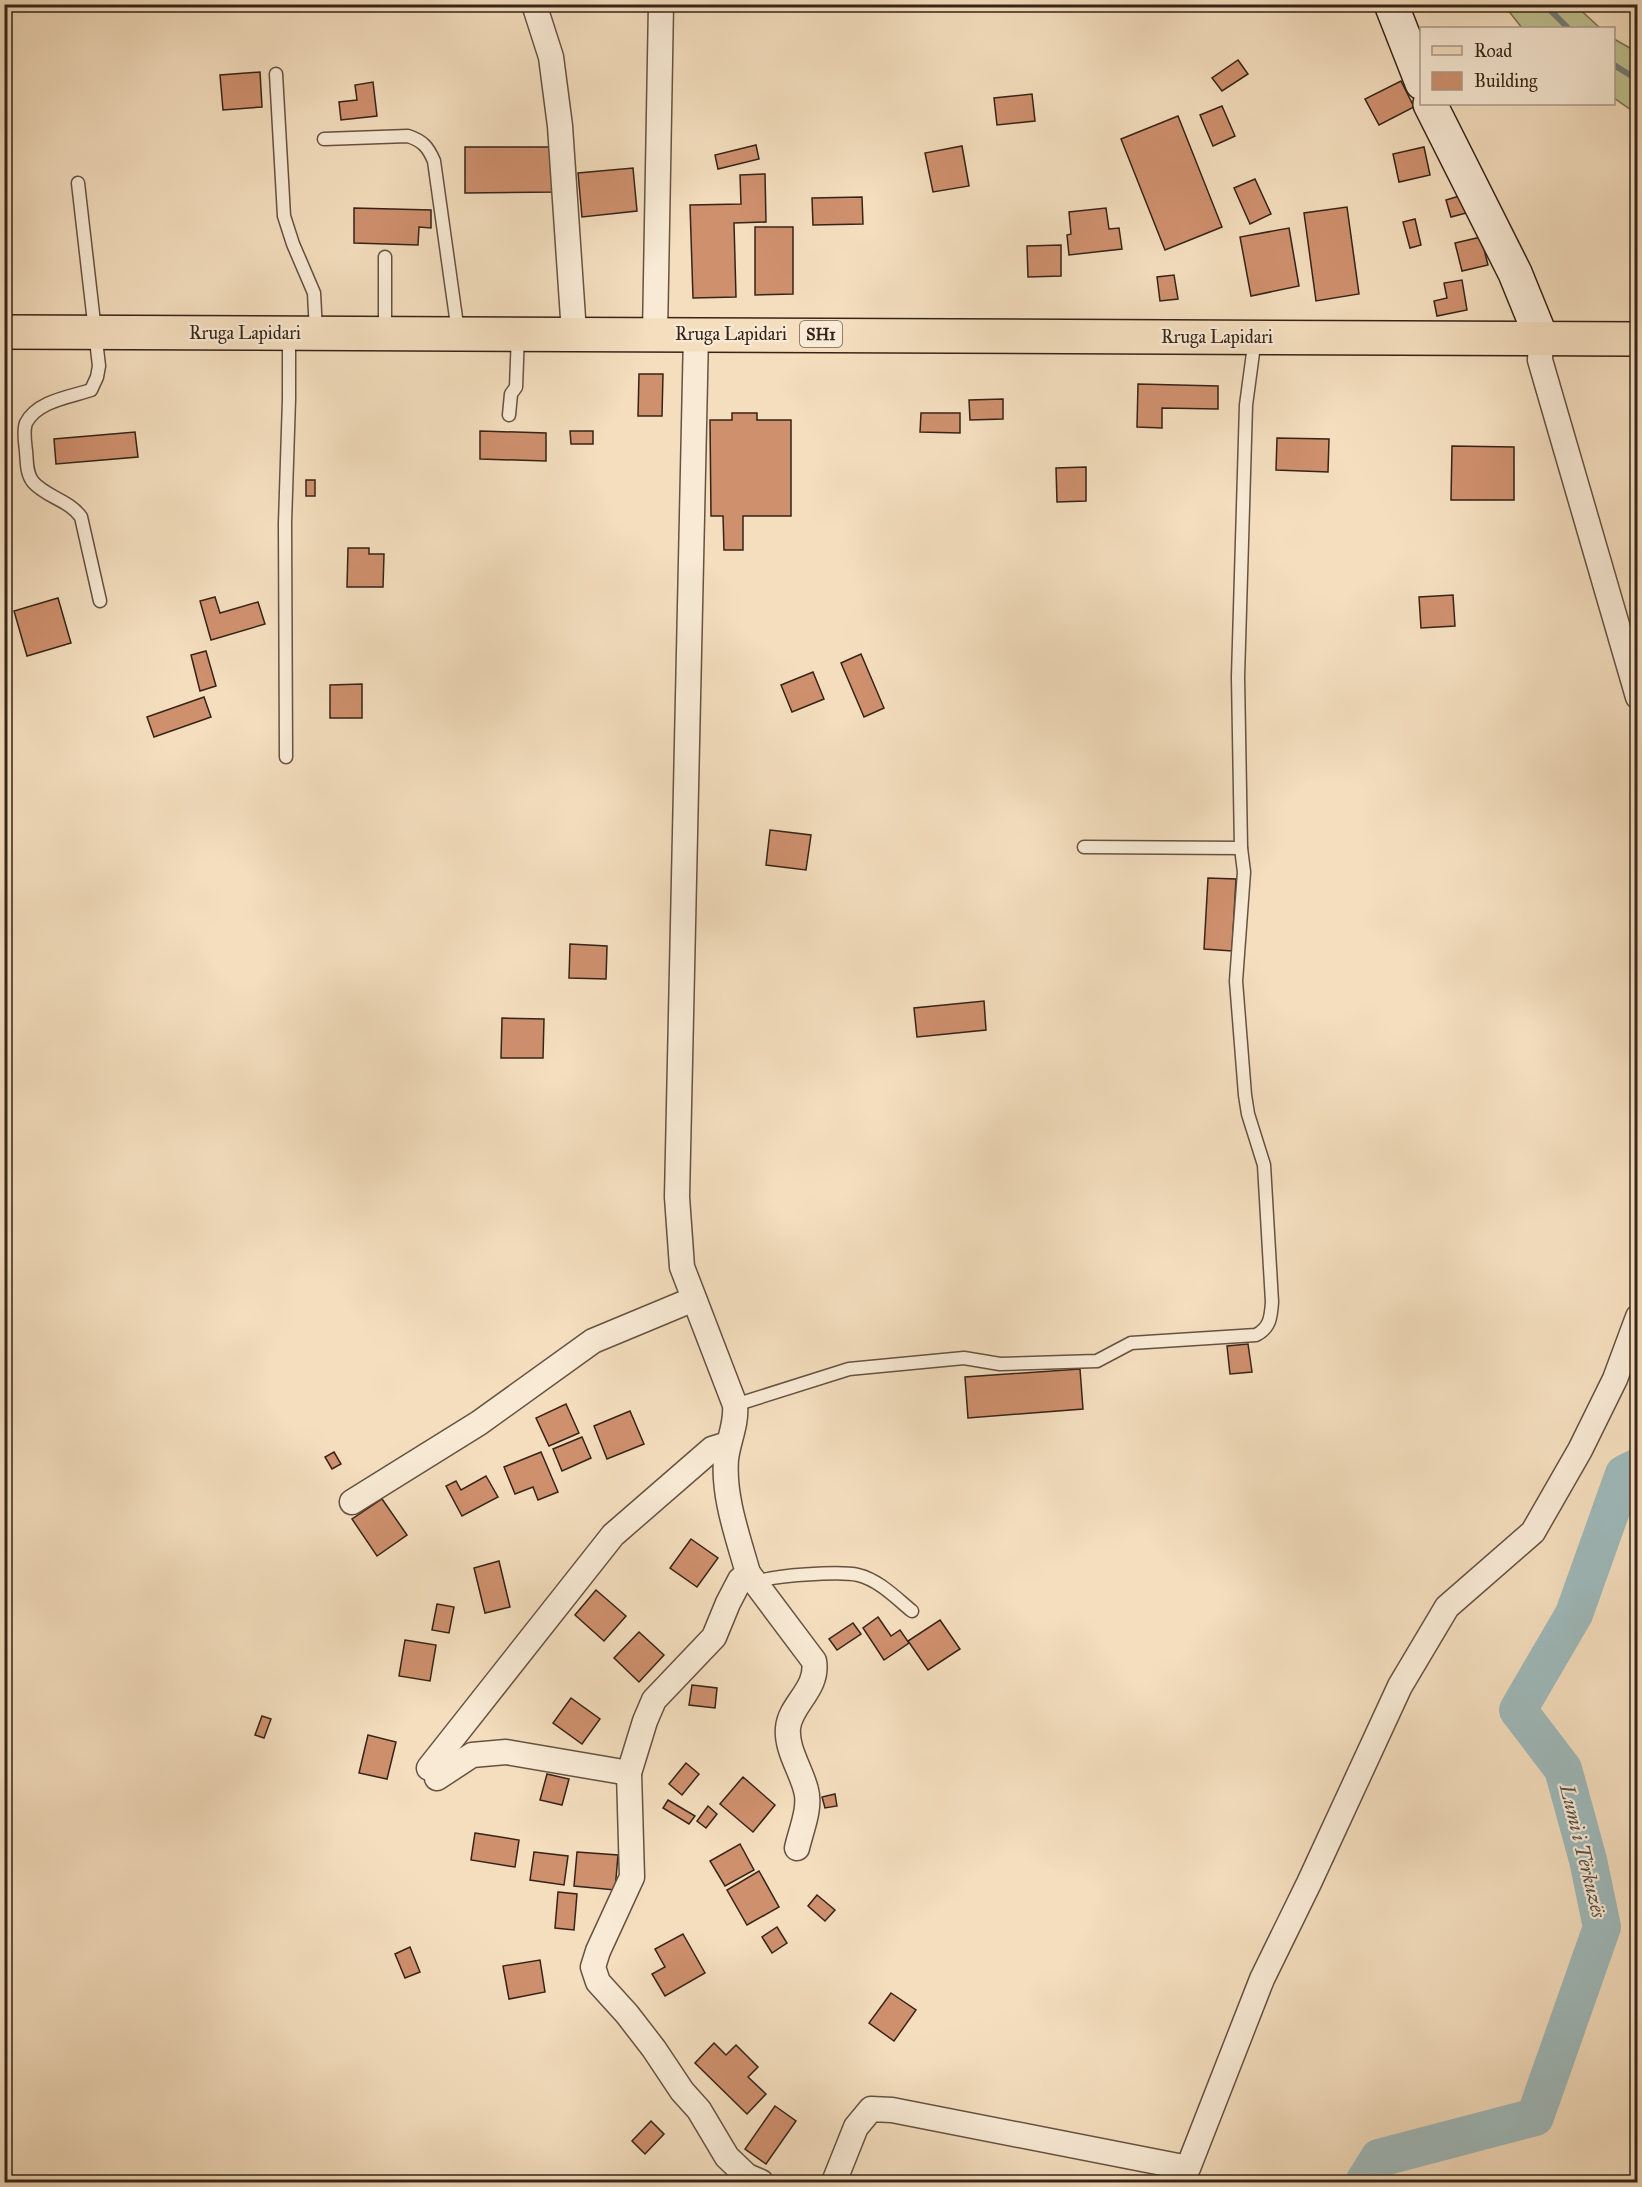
<svg xmlns="http://www.w3.org/2000/svg" width="1642" height="2187" font-family="'IM FELL Great Primer',serif">
	<style>
		.green { fill: #bec190; stroke: #7a7254; stroke-width: 1.5 }
		.lines { fill: none; stroke-linecap: round; stroke-linejoin: round }
		.stream { stroke: #757e7a; stroke-width: 6 }
		.river { stroke: #9fbabb; stroke-width: 38 }
		.building { fill: #cf906e; stroke: #362419; stroke-width: 1.5 }
		.lane-casing { stroke: #665242; stroke-width: 15 }
		.street-casing { stroke: #665242; stroke-width: 27 }
		.secondary-casing { stroke: #362419; stroke-width: 36 }
		.primary-casing { stroke: #362419; stroke-width: 36 }
		.lane { stroke: #f8ead5; stroke-width: 12 }
		.street { stroke: #f8ead5; stroke-width: 24 }
		.secondary { stroke: #f8ead5; stroke-width: 33 }
		.primary { stroke: #f4debe; stroke-width: 33 }
		.labels { text-anchor: middle; stroke-width: 4.5; stroke-linejoin: round; paint-order: stroke }
		.shield { fill: #f8ead5; stroke: #705f51; stroke-width: 1.5 }
		.shield-label { font-size: 16px; font-weight: bold; fill: #362419 }
		.street-label { font-size: 18px; fill: #362419; stroke: #f8ead5 }
		.water-label { font-size: 20px; font-style: italic; fill: #56514a; stroke: #f8ead5 }
	</style>
	<rect width="100%" height="100%" fill="#f4debe"/>
	<filter id="stains"><feTurbulence type="fractalNoise" baseFrequency=".00333" numOctaves="4"/><feColorMatrix values="0 0 0 0 .2 0 0 0 0 .09 0 0 0 0 .02 0 0 0 .5 -.17"/></filter>
	<radialGradient id="worn" r=".72"><stop offset=".6" stop-color="#630" stop-opacity="0"/><stop offset="1" stop-color="#630" stop-opacity=".3"/></radialGradient>
	<!-- green -->
	<g class="green">
		<path d="M1480 5H1575L1600 28H1522L1504 5 1482 8Z"/>
		<path d="M1614 39 1637 52V114L1614 98Z"/>
	</g>
	<g class="lines">
		<!-- stream -->
		<g class="stream">
			<path d="M1544 4 1568 28"/>
			<path d="M1614 65 1638 80"/>
		</g>
		<!-- river -->
		<path class="river" d="M1364 2182 1379 2158 1535 2117 1602 1927 1588 1860 1563 1769 1518 1710 1574 1614 1624 1474 1638 1467"/>
	</g>
	<!-- building -->
	<g class="building">
		<path d="M1238 60 1248 74 1222 91 1212 78Z"/>
		<path d="M260 72 262 107 223 110 220 75Z"/>
		<path d="M1401 81 1414 107 1379 125 1365 99Z"/>
		<path d="M373 82 377 116 341 120 339 102 357 100 355 85Z"/>
		<path d="M1032 94 1035 121 997 125 994 98Z"/>
		<path d="M1222 106 1235 136 1213 146 1200 115Z"/>
		<path d="M1178 116 1222 227 1165 250 1121 139Z"/>
		<path d="M756 145 759 159 718 169 715 155Z"/>
		<path d="M962 146 969 186 933 192 925 153Z"/>
		<path d="M465 147H556V192L465 193Z"/>
		<path d="M1424 147 1430 175 1399 182 1393 154Z"/>
		<path d="M633 168 637 211 582 217 578 173Z"/>
		<path d="M765 174 766 222 734 223 736 297 693 298 690 205 741 204 740 175Z"/>
		<path d="M1255 179 1271 214 1250 224 1234 188Z"/>
		<path d="M1466 194 1470 212 1451 217 1446 200Z"/>
		<path d="M862 197 863 224 813 225 812 198Z"/>
		<path d="M1347 207 1359 294 1316 301 1304 213Z"/>
		<path d="M354 208 431 210V228L419 227 418 245 354 243Z"/>
		<path d="M1106 208 1109 229 1119 228 1122 249 1069 255 1067 235 1071 234 1069 212Z"/>
		<path d="M1415 219 1421 245 1410 248 1403 222Z"/>
		<path d="M755 227H793V294L755 295Z"/>
		<path d="M1289 228 1299 286 1251 296 1240 237Z"/>
		<path d="M1481 237 1488 265 1462 271 1455 243Z"/>
		<path d="M1061 245V276L1028 277 1027 246Z"/>
		<path d="M1174 275 1178 299 1160 301 1157 277Z"/>
		<path d="M1462 280 1467 310 1437 316 1434 301 1447 298 1444 283Z"/>
		<path d="M639 374H663L662 416H638Z"/>
		<path d="M1138 384 1218 386V409L1162 408V428L1137 427Z"/>
		<path d="M1003 399V419L970 420 969 400Z"/>
		<path d="M732 413H757V420H791V516H743V550H724L723 516H711L710 420H732Z"/>
		<path d="M921 413H960V433L920 432Z"/>
		<path d="M480 431 546 433V461L480 459Z"/>
		<path d="M570 431H593V444H571Z"/>
		<path d="M135 432 138 457 56 464 54 439Z"/>
		<path d="M1277 438 1329 439 1328 472 1276 470Z"/>
		<path d="M1452 446 1514 447V500H1451Z"/>
		<path d="M1086 467V501L1057 502 1056 468Z"/>
		<rect x="306" y="480" width="9" height="16"/>
		<path d="M348 548H369V554H384L383 587H347Z"/>
		<path d="M1453 595 1455 626 1421 628 1419 597Z"/>
		<path d="M215 597 220 613 258 602 265 624 211 640 200 601Z"/>
		<path d="M58 598 71 643 27 656 14 611Z"/>
		<path d="M206 651 216 686 200 691 191 655Z"/>
		<path d="M861 654 884 708 864 717 841 663Z"/>
		<path d="M813 672 824 699 792 712 781 685Z"/>
		<path d="M362 684V718H330V685Z"/>
		<path d="M204 697 211 717 154 737 147 717Z"/>
		<path d="M770 830 811 835 806 870 766 865Z"/>
		<path d="M1208 878 1236 879 1232 951 1204 949Z"/>
		<path d="M570 944 607 946 606 979 569 978Z"/>
		<path d="M984 1001 986 1030 917 1037 914 1008Z"/>
		<path d="M502 1018 544 1019 543 1058H501Z"/>
		<path d="M1248 1344 1252 1372 1230 1374 1227 1346Z"/>
		<path d="M1080 1369 1083 1409 968 1418 965 1377Z"/>
		<path d="M566 1404 579 1433 549 1446 536 1418Z"/>
		<path d="M630 1411 644 1444 607 1459 594 1426Z"/>
		<path d="M582 1437 591 1458 562 1471 553 1449Z"/>
		<path d="M334 1452 341 1464 332 1469 325 1457Z"/>
		<path d="M541 1452 558 1492 538 1500 533 1487 515 1494 504 1467Z"/>
		<path d="M486 1476 498 1497 462 1516 446 1486 456 1481 461 1490Z"/>
		<path d="M382 1499 407 1535 377 1556 352 1519Z"/>
		<path d="M691 1539 718 1558 697 1587 670 1568Z"/>
		<path d="M499 1561 510 1607 485 1613 474 1568Z"/>
		<path d="M596 1590 626 1616 604 1641 575 1615Z"/>
		<path d="M437 1604 454 1607 449 1633 432 1630Z"/>
		<path d="M878 1617 891 1636 900 1630 909 1643 884 1660 863 1628Z"/>
		<path d="M940 1620 960 1649 928 1670 908 1641Z"/>
		<path d="M853 1623 861 1634 837 1650 829 1639Z"/>
		<path d="M639 1632 664 1655 639 1682 614 1658Z"/>
		<path d="M405 1640 436 1645 430 1681 399 1676Z"/>
		<path d="M692 1685 717 1688 715 1708 689 1705Z"/>
		<path d="M571 1698 600 1719 582 1744 553 1723Z"/>
		<path d="M262 1716 271 1719 264 1738 255 1735Z"/>
		<path d="M368 1735 396 1742 387 1779 359 1773Z"/>
		<path d="M686 1763 699 1774 682 1795 669 1784Z"/>
		<path d="M547 1774 569 1779 562 1805 540 1800Z"/>
		<path d="M743 1777 775 1805 753 1832 720 1804Z"/>
		<path d="M835 1794 837 1806 825 1808 822 1797Z"/>
		<path d="M668 1800 695 1816 689 1824 663 1808Z"/>
		<path d="M708 1806 717 1814 706 1828 697 1821Z"/>
		<path d="M475 1833 519 1840 515 1867 471 1860Z"/>
		<path d="M740 1844 754 1870 725 1886 710 1861Z"/>
		<path d="M534 1852 568 1856 564 1885 530 1880Z"/>
		<path d="M577 1852 618 1855 615 1890 574 1886Z"/>
		<path d="M759 1871 779 1907 747 1925 727 1890Z"/>
		<path d="M558 1892 577 1894 574 1930 555 1928Z"/>
		<path d="M817 1895 835 1910 825 1921 808 1906Z"/>
		<path d="M777 1927 787 1943 772 1953 762 1937Z"/>
		<path d="M683 1934 705 1973 665 1996 652 1974 665 1967 655 1949Z"/>
		<path d="M410 1947 420 1972 405 1978 395 1954Z"/>
		<path d="M540 1960 545 1992 509 1999 503 1966Z"/>
		<path d="M891 1993 916 2010 894 2041 869 2023Z"/>
		<path d="M714 2043 726 2055 736 2045 758 2067 748 2077 766 2094 747 2114 695 2063Z"/>
		<path d="M775 2106 796 2121 766 2164 745 2149Z"/>
		<path d="M651 2121 664 2134 645 2154 632 2141Z"/>
	</g>
	<g class="lines">
		<!-- lane casing -->
		<g class="lane-casing">
			<g id="lane">
				<path d="M276 74 284 216 293 244 314 293 316 332"/>
				<path d="M324 139 408 136C423 141 428 147 434 161L458 332"/>
				<path d="M78 183 99 366 97 377 91 390C70 397 37 401 26 423 23 431 25 442 26 451 27 461 26 473 33 482 46 497 69 500 81 517L100 601"/>
				<path d="M385 257V332"/>
				<path d="M509 415 511 394 516 387 518 334"/>
				<path d="M286 757 285 523 289 399V335"/>
				<path d="M1084 847 1241 848"/>
				<path d="M735 1405 849 1369 964 1358 1000 1364 1097 1361 1131 1343 1256 1335C1270 1328 1271 1317 1272 1302L1264 1165 1248 1114 1245 1095 1236 981 1244 872 1241 848 1238 677 1246 405 1255 338"/>
				<path d="M756 1583C768 1575 842 1571 858 1575 879 1580 896 1598 912 1611"/>
			</g>
		</g>
		<!-- street casing -->
		<g class="street-casing">
			<g id="street">
				<path d="M534 4 551 57 560 126 574 333"/>
				<path d="M655 334 661 4"/>
				<path d="M696 334 677 1197 682 1267 735 1405C737 1424 728 1441 726 1459 723 1497 738 1537 748 1573L740 1580 728 1603 714 1637 654 1700 645 1721 629 1773 632 1877 598 1951 593 1967 598 1982 627 2014 654 2049 682 2091 699 2110 727 2157 747 2176 761 2182"/>
				<path d="M1541 337 1540 360 1638 697"/>
				<path d="M352 1502 479 1423 593 1341 694 1299"/>
				<path d="M748 1573 814 1661C819 1689 790 1704 788 1728 786 1749 801 1770 806 1790 811 1808 801 1830 797 1848"/>
				<path d="M429 1768 613 1535 712 1449 728 1444"/>
				<path d="M437 1778 472 1755 506 1752 629 1773"/>
				<path d="M834 2182 856 2127 871 2109 892 2110 1188 2168 1262 1979 1309 1883 1400 1686 1447 1607 1533 1532 1580 1450 1615 1379 1638 1317"/>
			</g>
		</g>
		<!-- secondary casing -->
		<g class="secondary-casing">
			<g id="secondary">
				<path d="M1391 4 1422 83"/>
				<path d="M1430 104 1515 273 1541 337"/>
			</g>
		</g>
		<!-- primary casing -->
		<g class="primary-casing">
			<path id="primary" d="M4 332 1638 339"/>
		</g>
		<!-- lane -->
		<use href="#lane" class="lane"/>
		<!-- street -->
		<use href="#street" class="street"/>
		<!-- secondary -->
		<use href="#secondary" class="secondary"/>
		<!-- primary -->
		<use href="#primary" class="primary"/>
	</g>
	<g class="labels">
		<!-- shield labels -->
		<rect class="shield" x="800" y="321" width="42" height="26" rx="4.5"/>
		<g class="shield-label">
			<text x="821" y="340">SH1</text>
		</g>
		<!-- street labels -->
		<g class="street-label">
			<text x="245" y="339">Rruga Lapidari</text>
			<text x="731" y="340">Rruga Lapidari</text>
			<text x="1217" y="343">Rruga Lapidari</text>
		</g>
		<!-- water labels -->
		<g class="water-label">
			<text transform="translate(1583 1851) rotate(76)" y="7">Lumi i Tërkuzës</text>
		</g>
	</g>
	<!-- margin -->
	<rect width="1642" height="2187" fill="none" stroke="#f4debe" stroke-width="24"/>
	<rect x="6" y="6" width="1630" height="2175" fill="none" stroke="#362419" stroke-width="3"/>
	<rect x="12" y="12" width="1618" height="2163" fill="none" stroke="#362419" stroke-width="1.5"/>
	<!-- legend -->
	<rect x="1420" y="27" width="195" height="78" fill="#f8ead5" stroke="#aa9b8a" stroke-width="1.5"/>
	<rect x="1432" y="46" width="30" height="9" fill="#f4debe" stroke="#aa9b8a" stroke-width="1.5"/>
	<text x="1474" y="57" font-size="18" fill="#362419">Road</text>
	<rect x="1432" y="72" width="30" height="18" fill="#cf906e" stroke="#aa9b8a" stroke-width="1.5"/>
	<text x="1474" y="87" font-size="18" fill="#362419">Building</text>
	<rect width="100%" height="100%" filter="url(#stains)"/>
	<rect width="100%" height="100%" fill="url(#worn)"/>
</svg>
